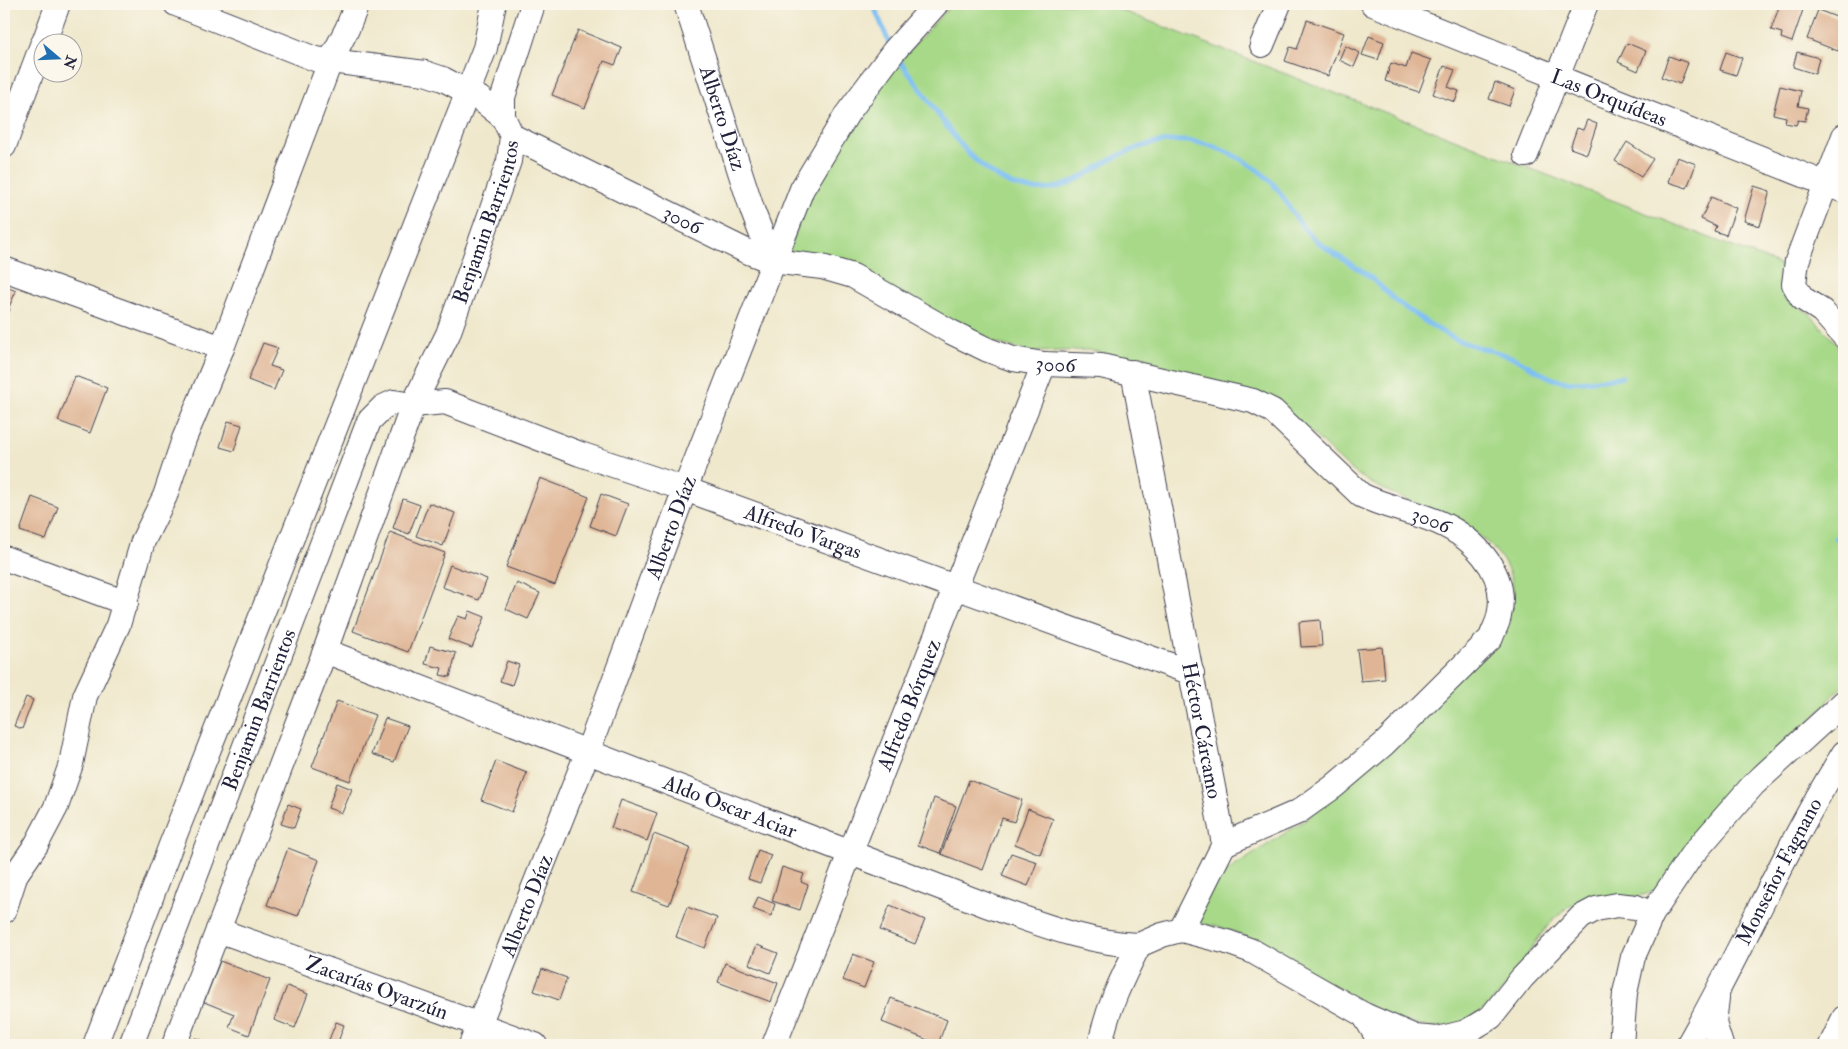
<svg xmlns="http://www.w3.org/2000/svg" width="1848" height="1049" font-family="'IM FELL Double Pica',serif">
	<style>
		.green { fill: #a7d988; stroke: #647e62 }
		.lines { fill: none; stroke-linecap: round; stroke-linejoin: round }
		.stream { stroke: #7dbff2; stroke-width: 5 }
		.building { fill: #dfb595 }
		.minor-casing { stroke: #414051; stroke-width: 26 }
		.minor { stroke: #fff; stroke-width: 24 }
		.labels { text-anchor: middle; stroke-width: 4.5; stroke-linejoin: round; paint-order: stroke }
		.street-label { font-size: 21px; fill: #22223b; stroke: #fbf7ec }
	</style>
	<rect width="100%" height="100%" fill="#fbf7ec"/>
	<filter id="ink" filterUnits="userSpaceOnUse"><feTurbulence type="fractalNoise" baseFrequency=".02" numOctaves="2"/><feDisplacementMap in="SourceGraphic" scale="10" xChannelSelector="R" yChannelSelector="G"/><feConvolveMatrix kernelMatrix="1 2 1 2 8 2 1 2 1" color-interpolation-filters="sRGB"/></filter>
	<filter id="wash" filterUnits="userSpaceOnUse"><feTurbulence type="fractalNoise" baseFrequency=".0096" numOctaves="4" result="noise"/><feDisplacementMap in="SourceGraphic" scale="20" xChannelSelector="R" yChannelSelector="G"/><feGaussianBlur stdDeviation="1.12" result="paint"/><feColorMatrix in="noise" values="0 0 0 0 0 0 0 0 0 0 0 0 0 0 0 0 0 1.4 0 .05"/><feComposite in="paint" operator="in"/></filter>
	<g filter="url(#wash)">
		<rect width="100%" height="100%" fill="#efe8cc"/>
		<!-- green -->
		<path class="green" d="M952 4H1105L1780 265 1785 299 1809 313 1836 343 1844 357V684L1654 891C1626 905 1594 887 1564 910 1533 934 1520 977 1491 1003 1479 1014 1462 1025 1445 1027 1402 1031 1359 1000 1323 980 1296 965 1270 950 1243 935L1223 928 1195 922 1215 883 1226 872 1308 818 1512 609C1512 602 1514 594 1513 587 1503 523 1412 508 1366 480 1339 464 1319 436 1294 418 1244 382 1165 369 1105 353L1088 350 1032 352 991 342 787 254 818 175 893 68Z"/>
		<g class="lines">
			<!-- stream -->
			<g class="stream">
				<path d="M873 4 890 45"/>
				<path d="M897 56C904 69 915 80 923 92 953 137 996 206 1062 186 1079 181 1092 170 1108 161 1145 141 1182 133 1222 150 1243 159 1264 171 1278 190 1290 206 1297 224 1312 237 1329 252 1351 263 1370 277 1379 284 1387 293 1396 301 1410 312 1439 331 1455 339 1475 348 1495 350 1514 358 1528 364 1542 376 1557 380 1574 385 1603 378 1622 377"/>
				<path d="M1835 538 1844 540"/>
			</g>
		</g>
		<g id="blocks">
			<!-- building -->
			<g class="building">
				<path d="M1780 4H1805L1792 42 1781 38 1782 33 1771 30Z"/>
				<path d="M1818 10 1844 20V35L1838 51 1807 39Z"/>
				<path d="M1307 20 1344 33 1328 76 1285 61 1290 47 1297 49Z"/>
				<path d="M578 30 622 48 615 65 604 61 585 108 552 95Z"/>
				<path d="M1369 36 1384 42 1378 60 1362 55Z"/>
				<path d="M1627 43 1646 51 1638 71 1618 62Z"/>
				<path d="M1345 46 1360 53 1354 67 1339 60Z"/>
				<path d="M1726 52 1742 58 1736 75 1720 70Z"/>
				<path d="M1797 52 1819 58 1815 74 1793 67Z"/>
				<path d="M1411 53 1431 60 1419 92 1385 81 1391 63 1406 68Z"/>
				<path d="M1669 56 1688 63 1680 84 1661 77Z"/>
				<path d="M1444 66 1455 70 1448 87 1459 91 1455 102 1433 94Z"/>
				<path d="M1495 82 1515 90 1509 106 1489 99Z"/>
				<path d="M1780 86 1801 91 1798 106 1808 108 1805 121 1798 120 1796 125 1785 123 1786 117 1773 114Z"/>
				<path d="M1587 120 1597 124 1587 154 1570 148 1577 128 1583 130Z"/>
				<path d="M1627 142 1653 159 1641 177 1615 161Z"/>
				<path d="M1677 157 1696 164 1687 188 1668 182Z"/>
				<path d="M1754 186 1770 191 1760 226 1744 221Z"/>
				<path d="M1711 197 1736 208 1726 235 1714 231 1716 226 1701 219Z"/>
				<path d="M4 286 16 291 9 307 4 305Z"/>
				<path d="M4 307 10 309 4 324Z"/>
				<path d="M263 343 278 348 270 366 282 370 274 390 248 380Z"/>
				<path d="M75 376 107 388 90 433 58 421Z"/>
				<path d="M228 421 242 425 234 451 220 447Z"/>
				<path d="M540 478 589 497 555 585 506 567Z"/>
				<path d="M601 494 628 504 616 536 590 526Z"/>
				<path d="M32 497 58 507 46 540 20 531Z"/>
				<path d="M403 499 420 505 409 534 393 528Z"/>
				<path d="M429 503 455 513 443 546 416 536Z"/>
				<path d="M390 532 445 553 408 652 353 631Z"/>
				<path d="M450 565 487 579 479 600 442 587Z"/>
				<path d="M517 583 540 593 528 619 506 609Z"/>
				<path d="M470 611 485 617 472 648 448 639 458 616 467 619Z"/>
				<path d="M1320 620 1322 646 1301 647 1299 622Z"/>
				<path d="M430 646 456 653 450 677 440 675 442 668 425 664Z"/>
				<path d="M1382 647 1385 679 1361 681 1357 649Z"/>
				<path d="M507 661 519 665 512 685 500 681Z"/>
				<path d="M26 697 33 700 22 729 14 726Z"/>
				<path d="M337 701 375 715 350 781 312 767Z"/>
				<path d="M385 718 408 726 394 762 372 754Z"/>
				<path d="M496 761 527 773 512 812 481 800Z"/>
				<path d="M969 780 1022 800 1014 822 1002 818 983 870 941 854Z"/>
				<path d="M337 783 352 789 342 813 328 808Z"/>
				<path d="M934 798 956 806 940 853 918 845Z"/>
				<path d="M621 800 657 813 647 841 611 828Z"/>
				<path d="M288 804 301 809 294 828 281 824Z"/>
				<path d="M1028 809 1053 819 1040 854 1015 844Z"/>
				<path d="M654 834 690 848 669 905 633 892Z"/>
				<path d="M288 848 319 860 298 916 267 905Z"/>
				<path d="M758 850 771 855 760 883 748 879Z"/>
				<path d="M1011 853 1037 862 1028 886 1002 876Z"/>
				<path d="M782 867 804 874 801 882 808 885 800 910 772 901Z"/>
				<path d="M758 897 775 904 771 916 753 909Z"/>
				<path d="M890 905 925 920 915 944 880 930Z"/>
				<path d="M687 907 717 918 705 948 676 937Z"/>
				<path d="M757 945 778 953 770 973 749 964Z"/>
				<path d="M853 954 874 962 864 988 843 980Z"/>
				<path d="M220 961 270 980 249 1035 229 1027 234 1014 204 1002Z"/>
				<path d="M725 963 778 983 771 1002 718 982Z"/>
				<path d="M542 969 567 978 559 1000 534 991Z"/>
				<path d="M287 986 308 994 295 1028 274 1020Z"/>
				<path d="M891 998 947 1020 938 1044 882 1022Z"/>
				<path d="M336 1022 344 1025 337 1045H327Z"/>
				<path d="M195 1038 215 1045H192Z"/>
			</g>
		</g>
	</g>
	<g filter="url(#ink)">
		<use href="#blocks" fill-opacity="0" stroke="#414051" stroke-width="1"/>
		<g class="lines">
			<!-- minor casing -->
			<g class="minor-casing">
				<g id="minor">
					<path d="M176 4 315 59 425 73 443 79 479 98 503 117"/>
					<path id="s1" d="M686 4 753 212 772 261"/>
					<path id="s2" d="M1373 4 1844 191"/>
					<path d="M44 42 58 4"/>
					<path d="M1262 45 1279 4"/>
					<path id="s3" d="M512 136 746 251 772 261 822 267 853 276 951 332 988 350 1013 359 1044 364 1101 366 1253 401 1273 411 1361 495C1383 506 1406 510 1430 519 1469 533 1510 570 1499 616 1498 623 1493 631 1491 638L1384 744 1333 787 1298 812 1224 844"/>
					<path d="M1844 136 1797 261 1794 284 1802 298 1822 311 1844 336"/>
					<path d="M4 146 42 45"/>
					<path d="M1526 155 1586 4"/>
					<path d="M4 269 222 348"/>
					<path id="s4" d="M1133 372 1224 844 1181 930"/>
					<path d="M4 558 126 603"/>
					<path id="s5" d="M325 651 989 906C1038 923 1086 943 1139 945"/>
					<path d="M4 911 16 874 36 845 56 807 71 764 85 696 118 625 143 541 165 496 184 439 222 348 330 62 347 29 357 4"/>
					<path id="s6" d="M218 930 535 1045"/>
					<path d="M1717 998 1714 1023 1721 1045"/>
					<path d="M1364 1015 1382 1045"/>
					<path d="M95 1045 171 845 485 48 494 4"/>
					<path id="s7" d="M131 1045 369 421 383 407 394 402 413 405 445 402 580 454 685 489 1192 673"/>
					<path id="s8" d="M174 1045 325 651 413 405 448 334 509 161 512 136 503 117V97L533 4"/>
					<path id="s9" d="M471 1045 588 751 685 489 802 189 847 114 894 51 936 4"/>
					<path id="s10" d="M774 1045 1044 364"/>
					<path d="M1100 1045C1107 1009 1122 978 1139 945L1162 935 1181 930 1227 942 1252 951 1364 1015 1415 1037 1438 1039 1466 1032 1491 1017 1522 978 1581 917 1596 909 1617 905 1636 907 1652 914"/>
					<path d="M1621 1045 1625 993 1633 957 1652 914 1691 856 1753 785 1844 702"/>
					<path id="s11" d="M1688 1045C1743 949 1785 847 1844 753"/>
					<path d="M1831 1045 1844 1018"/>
				</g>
			</g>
			<!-- minor -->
			<use href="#minor" class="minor"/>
		</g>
	</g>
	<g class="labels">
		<!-- street labels -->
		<g class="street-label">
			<text dy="7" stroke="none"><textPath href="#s2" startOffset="254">Las Orquídeas</textPath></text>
			<text dy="7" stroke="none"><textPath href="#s1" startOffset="120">Alberto Díaz</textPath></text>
			<text dy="7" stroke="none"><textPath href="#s3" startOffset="190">3006</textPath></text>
			<text dy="7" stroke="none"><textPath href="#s8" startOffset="881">Benjamin Barrientos</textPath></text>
			<text dy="7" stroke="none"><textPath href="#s3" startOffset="595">3006</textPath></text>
			<text dy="7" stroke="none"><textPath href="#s3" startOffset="1015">3006</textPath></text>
			<text dy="7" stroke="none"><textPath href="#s9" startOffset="555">Alberto Díaz</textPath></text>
			<text dy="7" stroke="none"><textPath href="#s7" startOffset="1132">Alfredo Vargas</textPath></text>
			<text dy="7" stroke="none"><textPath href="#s10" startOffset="366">Alfredo Bórquez</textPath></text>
			<text dy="7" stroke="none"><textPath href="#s7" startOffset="359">Benjamin Barrientos</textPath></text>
			<text dy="7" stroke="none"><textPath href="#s4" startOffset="365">Héctor Cárcamo</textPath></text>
			<text dy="7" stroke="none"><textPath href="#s5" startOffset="434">Aldo Oscar Aciar</textPath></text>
			<text dy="7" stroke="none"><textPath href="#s11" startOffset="196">Monseñor Fagnano</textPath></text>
			<text dy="7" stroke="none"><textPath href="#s9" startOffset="150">Alberto Díaz</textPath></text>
			<text dy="7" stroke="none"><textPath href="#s6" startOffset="169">Zacarías Oyarzún</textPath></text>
		</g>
	</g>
	<!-- margin -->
	<rect width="1848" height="1049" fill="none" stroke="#fbf7ec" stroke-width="20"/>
	<!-- north arrow -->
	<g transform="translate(58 58) rotate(109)"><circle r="24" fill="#fbf7ec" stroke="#a4a2a5"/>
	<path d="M0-4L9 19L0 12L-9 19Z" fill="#1f6fb2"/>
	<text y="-8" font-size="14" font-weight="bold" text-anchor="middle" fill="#22223b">N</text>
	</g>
</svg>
